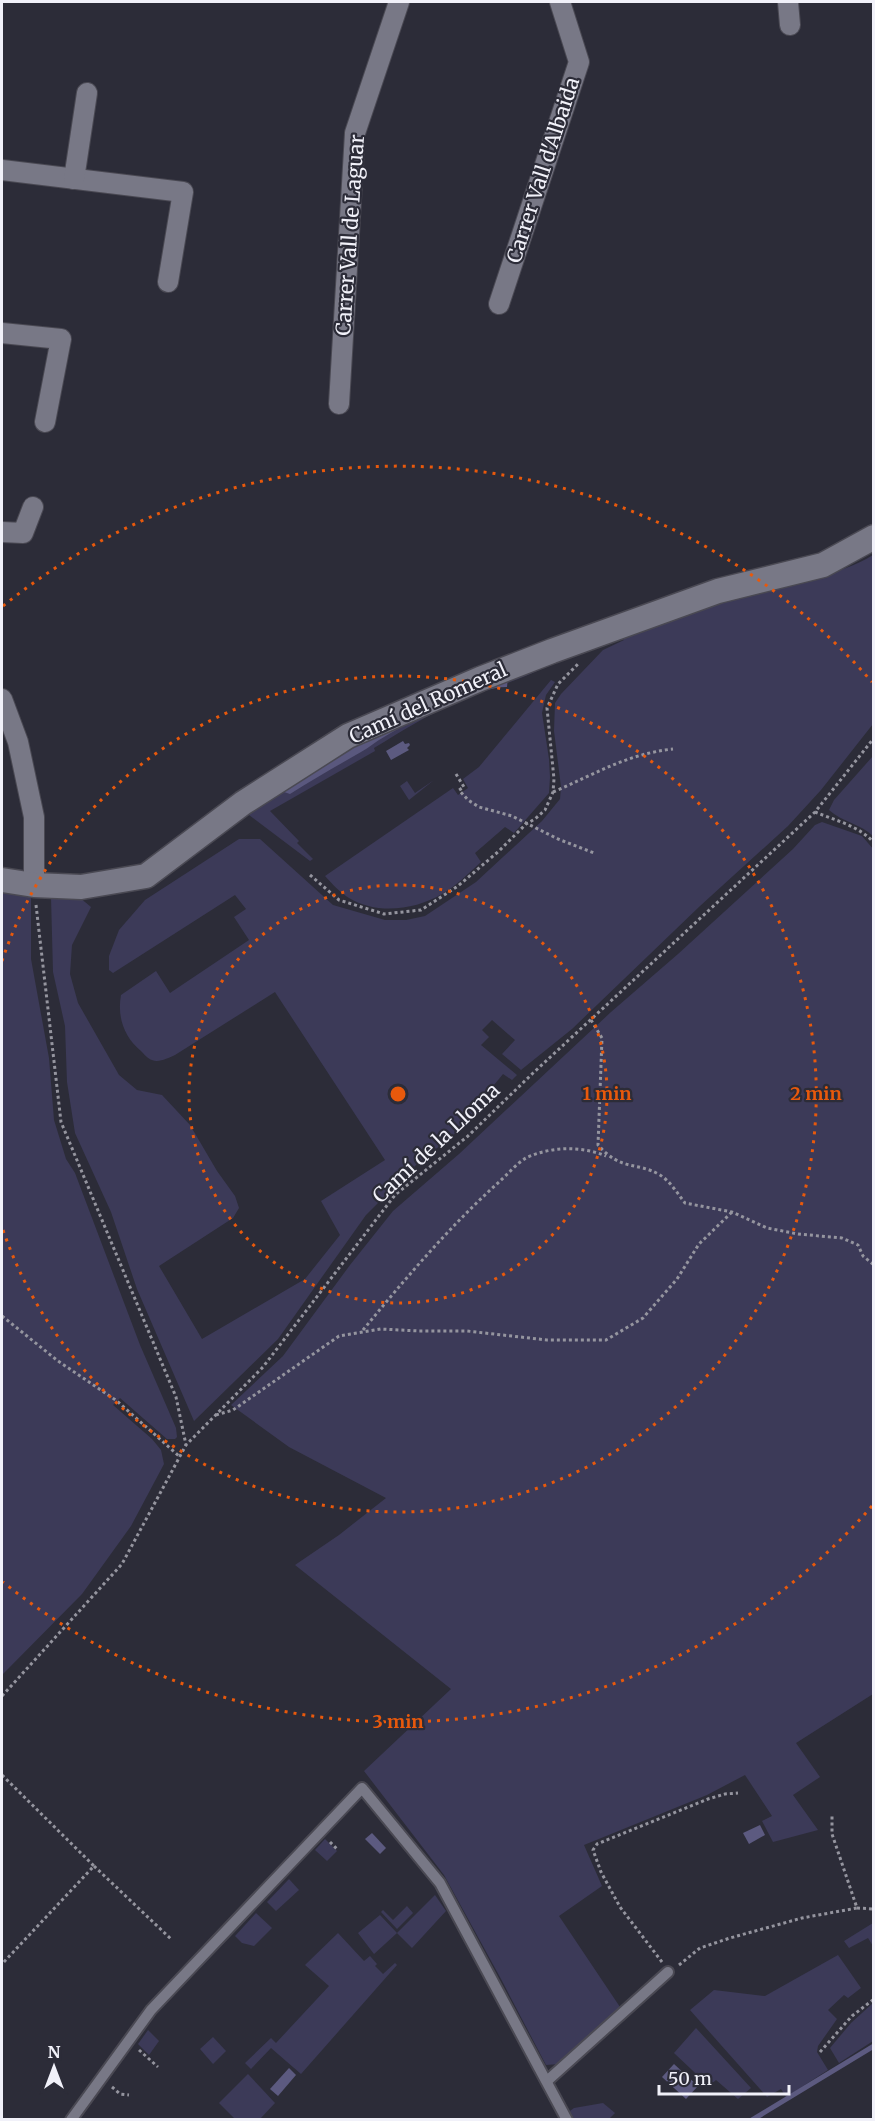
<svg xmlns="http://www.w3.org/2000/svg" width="875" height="2121" font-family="Merriweather,serif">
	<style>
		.green { fill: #3c3a58 }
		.forest { fill: #5a587e }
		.water { fill: #5c5a80 }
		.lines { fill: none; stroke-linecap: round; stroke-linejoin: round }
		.stream { stroke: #5c5a80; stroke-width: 5 }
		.service-casing { stroke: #4a4953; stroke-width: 14 }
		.minor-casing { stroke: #4a4953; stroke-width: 22 }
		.tertiary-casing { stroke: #4a4953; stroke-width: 27 }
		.path { stroke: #95959f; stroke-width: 3; stroke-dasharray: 3 3; stroke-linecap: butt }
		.service { stroke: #787886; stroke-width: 10 }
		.minor { stroke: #787886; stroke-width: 20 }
		.tertiary { stroke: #787886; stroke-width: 24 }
		.ring { fill: none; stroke: #e8590c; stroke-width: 3; stroke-dasharray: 3 6 }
		.labels { text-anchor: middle; stroke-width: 4.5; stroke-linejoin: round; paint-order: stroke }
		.street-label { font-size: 20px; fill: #f1f1f9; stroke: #2c2c38 }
		.centre { fill: #e8590c; stroke: #2c2c38; stroke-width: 3 }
		.ring-label { font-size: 18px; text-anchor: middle; font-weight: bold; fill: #e8590c; stroke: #2c2c38; stroke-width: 4.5; stroke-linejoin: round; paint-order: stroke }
	</style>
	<rect width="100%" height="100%" fill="#2c2c38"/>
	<!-- green -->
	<g class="green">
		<path d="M873 555V724L821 790 788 826 700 906 572 1029 521 1070 502 1054 515 1040 492 1020 482 1030 489 1037 481 1045 517 1075 512 1080 503 1074 494 1085 501 1092 468 1123 416 1165 366 1215 278 1339 194 1421 137 1289 111 1212 75 1133 67 1082 65 1026 53 972 51 897H79L91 907 72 945 70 974 78 1003 119 1075 137 1090 162 1095 190 1125 217 1171 235 1196 239 1208 233 1218 159 1266 202 1339 305 1279 340 1235 321 1201 385 1160 275 992 175 1055C168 1058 159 1063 152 1060 148 1059 144 1054 141 1051 124 1037 117 1017 121 995L156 971 170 993 249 940 234 917 246 909 235 895 113 973 109 970V956L119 930 145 900 239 839H260L333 905 385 920H406L425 916 476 882 542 821 560 799 561 787 554 731 555 703 561 694 603 650 624 640 620 636C671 618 722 602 774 588 808 578 842 574 873 555Z"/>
		<path d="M544 665 545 667C518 681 488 689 459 701 429 714 402 731 374 748L375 751 270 811 299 841 297 843 313 859 310 861 245 812 346 745Z"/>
		<path d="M551 680 555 682 546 695 542 713 549 759 550 777 549 793 514 833 505 827 475 853 481 862C469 873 456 886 442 894 415 910 377 915 349 898 341 893 332 884 325 876L453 788 458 795 468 788 463 779 479 767Z"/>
		<path d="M873 756V836C861 824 842 822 829 810L834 800Z"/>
		<path d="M434 780 409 800 400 786 407 781 415 793Z"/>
		<path d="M822 822 862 836 874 850 873 1694 796 1743 820 1777 793 1795 818 1830 773 1842 762 1821 772 1816 745 1775 707 1795 584 1845 602 1886 559 1916 620 2007 559 2064 546 2065 501 1979 444 1875 364 1771 451 1689 295 1565 339 1535 386 1498 289 1447 231 1405 283 1356 350 1265 393 1211 459 1154 611 1012 678 954 793 849 815 825Z"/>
		<path d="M2 885 29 890 31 897V959L49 1058 54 1120 66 1159 75 1173 140 1345 176 1428 177 1437 175 1439H167L120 1398 113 1405 152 1439 161 1450 164 1464 131 1526 82 1594 2 1675Z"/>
		<path d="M325 1839 337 1851 327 1861 315 1850Z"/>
		<path d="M289 1879 299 1890 276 1911 267 1902Z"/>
		<path d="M435 1895 446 1911 412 1948 397 1933 374 1954 358 1933 380 1915 397 1933Z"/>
		<path d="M407 1906 413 1913 397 1929 381 1912 383 1910 393 1920Z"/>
		<path d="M256 1913 272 1928 254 1946 242 1943 235 1936Z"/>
		<path d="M873 1923V1946L868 1938 849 1948 844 1941Z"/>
		<path d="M338 1933 364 1961 370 1956 377 1964 375 1966 383 1974 395 1963 397 1965 301 2074 271 2048 251 2069 245 2063 271 2038 276 2043 329 1986 305 1965Z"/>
		<path d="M838 1955 861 1988 848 1998 844 1995 828 2010 837 2019 818 2046 817 2052 828 2070 786 2097 781 2089 767 2097 690 2010 714 1990 765 1996Z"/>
		<path d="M873 2003V2041L839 2063 830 2048 851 2023Z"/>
		<path d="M696 2028 751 2088 738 2099 716 2080 709 2086 674 2053Z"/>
		<path d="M148 2030 159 2041 149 2055 138 2044Z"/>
		<path d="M213 2037 226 2051 213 2064 200 2049Z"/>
		<path d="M248 2074 275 2103 260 2119H235L219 2103Z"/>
		<path d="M603 2103 615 2113 609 2119H574L570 2111 574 2108Z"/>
	</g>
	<!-- forest -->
	<path class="forest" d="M508 677 507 687C473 687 414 719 384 737 376 741 369 748 361 752 337 766 313 779 290 794L284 792 285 787 344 750Z"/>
	<!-- water -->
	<g class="water">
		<path d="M403 741 405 744 409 743 410 745 407 748 409 750 391 760 386 751Z"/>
		<path d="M760 1825 765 1835 749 1844 743 1833Z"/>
		<path d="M372 1833 386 1848 380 1854 365 1839Z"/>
		<path d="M674 2064 698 2086 686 2099 662 2077Z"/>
		<path d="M289 2068 296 2075 278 2096 270 2089Z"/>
	</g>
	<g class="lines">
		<!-- stream -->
		<path class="stream" d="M752 2120 874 2046"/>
		<!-- service casing -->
		<g class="service-casing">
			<g id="service">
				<path d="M547 2081 668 1972"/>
				<path d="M71 2120 151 2010 362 1788 440 1883 567 2120"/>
			</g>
		</g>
		<!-- minor casing -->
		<g class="minor-casing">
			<g id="minor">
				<path d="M788 2 790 25"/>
				<path d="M2 170 183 192 168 282"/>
				<path d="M74 179 87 93"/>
				<path d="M499 304 579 62 560 2"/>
				<path d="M2 333 61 339 45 422"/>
				<path d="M339 404 355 133 399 2"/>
				<path d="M2 532 23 533 33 507"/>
				<path d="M2 699 18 742 34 817V885"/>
			</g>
		</g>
		<!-- tertiary casing -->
		<g class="tertiary-casing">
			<path id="tertiary" d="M2 880 34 885 81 887 146 876 243 803 348 736 480 679 552 651 718 591 823 565 874 537"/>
		</g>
		<!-- path -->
		<g class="path">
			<path d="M456 774 464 787 459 790 468 800 479 807 512 816 558 839 594 853"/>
			<path d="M553 792C595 774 627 754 673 749"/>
			<path d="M815 812C834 820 860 826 874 843"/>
			<path d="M310 875 339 900 384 914 421 910 458 886 499 851 526 824 535 819 545 810 553 792 554 779 547 708 558 684 578 664"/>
			<path d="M36 905 61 1122 176 1397 186 1445"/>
			<path d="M591 1020 602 1038 598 1145C622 1172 636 1161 660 1175 670 1181 678 1194 685 1203L732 1212 767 1228 798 1234 842 1238 858 1245 863 1256 874 1265"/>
			<path d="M2 1316 58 1361 117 1401 180 1457"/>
			<path d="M363 1330C405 1279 449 1227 499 1182 507 1175 517 1163 526 1158 551 1146 582 1146 606 1156"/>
			<path d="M216 1415 233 1410 339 1336 381 1329 419 1331H467L547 1340H606L643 1318 677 1279 699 1244 732 1212"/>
			<path d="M2 1696 122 1564 186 1445 263 1367 395 1195 468 1136 532 1074 815 812 874 738"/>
			<path d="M2 1775 94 1866 2 1964"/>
			<path d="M330 1842 338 1850"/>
			<path d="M94 1866 172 1940"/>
			<path d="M857 1908 874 1909"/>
			<path d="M662 1962 620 1907 601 1872 593 1850 597 1844 708 1799 725 1794 738 1793"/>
			<path d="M679 1965 700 1948 730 1938 802 1918 857 1908 832 1834V1815"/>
			<path d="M139 2050 158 2067"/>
			<path d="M820 2052 852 2016 874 1999"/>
			<path d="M112 2087 120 2094 129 2095"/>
		</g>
		<!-- service -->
		<use href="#service" class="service"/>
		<!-- minor -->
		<use href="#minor" class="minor"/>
		<!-- tertiary -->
		<use href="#tertiary" class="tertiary"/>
	</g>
	<!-- distance rings -->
	<g class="ring">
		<circle cx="398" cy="1094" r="209"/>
		<path d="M2 961A418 418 0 1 1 2 1227"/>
		<path d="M872 1506A628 628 0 0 1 3 1582M3 606A628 628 0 0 1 872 682"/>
	</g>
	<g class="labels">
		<!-- street labels -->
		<g class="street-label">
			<text transform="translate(543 170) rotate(-72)" y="7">Carrer Vall d'Albaida</text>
			<text transform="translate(350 235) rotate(-86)" y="7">Carrer Vall de Laguar</text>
			<text transform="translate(428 703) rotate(-24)" y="7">Camí del Romeral</text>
			<text transform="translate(436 1143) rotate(-43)" y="7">Camí de la Lloma</text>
		</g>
	</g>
	<circle cx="398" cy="1094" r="9" class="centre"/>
	<g class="ring-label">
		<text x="607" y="1100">1 min</text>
		<text x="816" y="1100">2 min</text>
		<text x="398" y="1728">3 min</text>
	</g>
	<!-- border -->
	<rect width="875" height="2121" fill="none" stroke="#f1f1f9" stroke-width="6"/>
	<!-- north arrow -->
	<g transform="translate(54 2067)" stroke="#2c2c38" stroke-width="4.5" paint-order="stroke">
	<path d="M0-4.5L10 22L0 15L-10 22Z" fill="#f1f1f9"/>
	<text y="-9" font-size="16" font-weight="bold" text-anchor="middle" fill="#f1f1f9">N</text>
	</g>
	<!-- scale -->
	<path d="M659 2085v9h130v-9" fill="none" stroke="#f1f1f9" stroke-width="3"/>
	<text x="668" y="2085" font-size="18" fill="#f1f1f9" stroke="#2c2c38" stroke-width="4.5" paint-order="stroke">50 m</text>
</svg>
